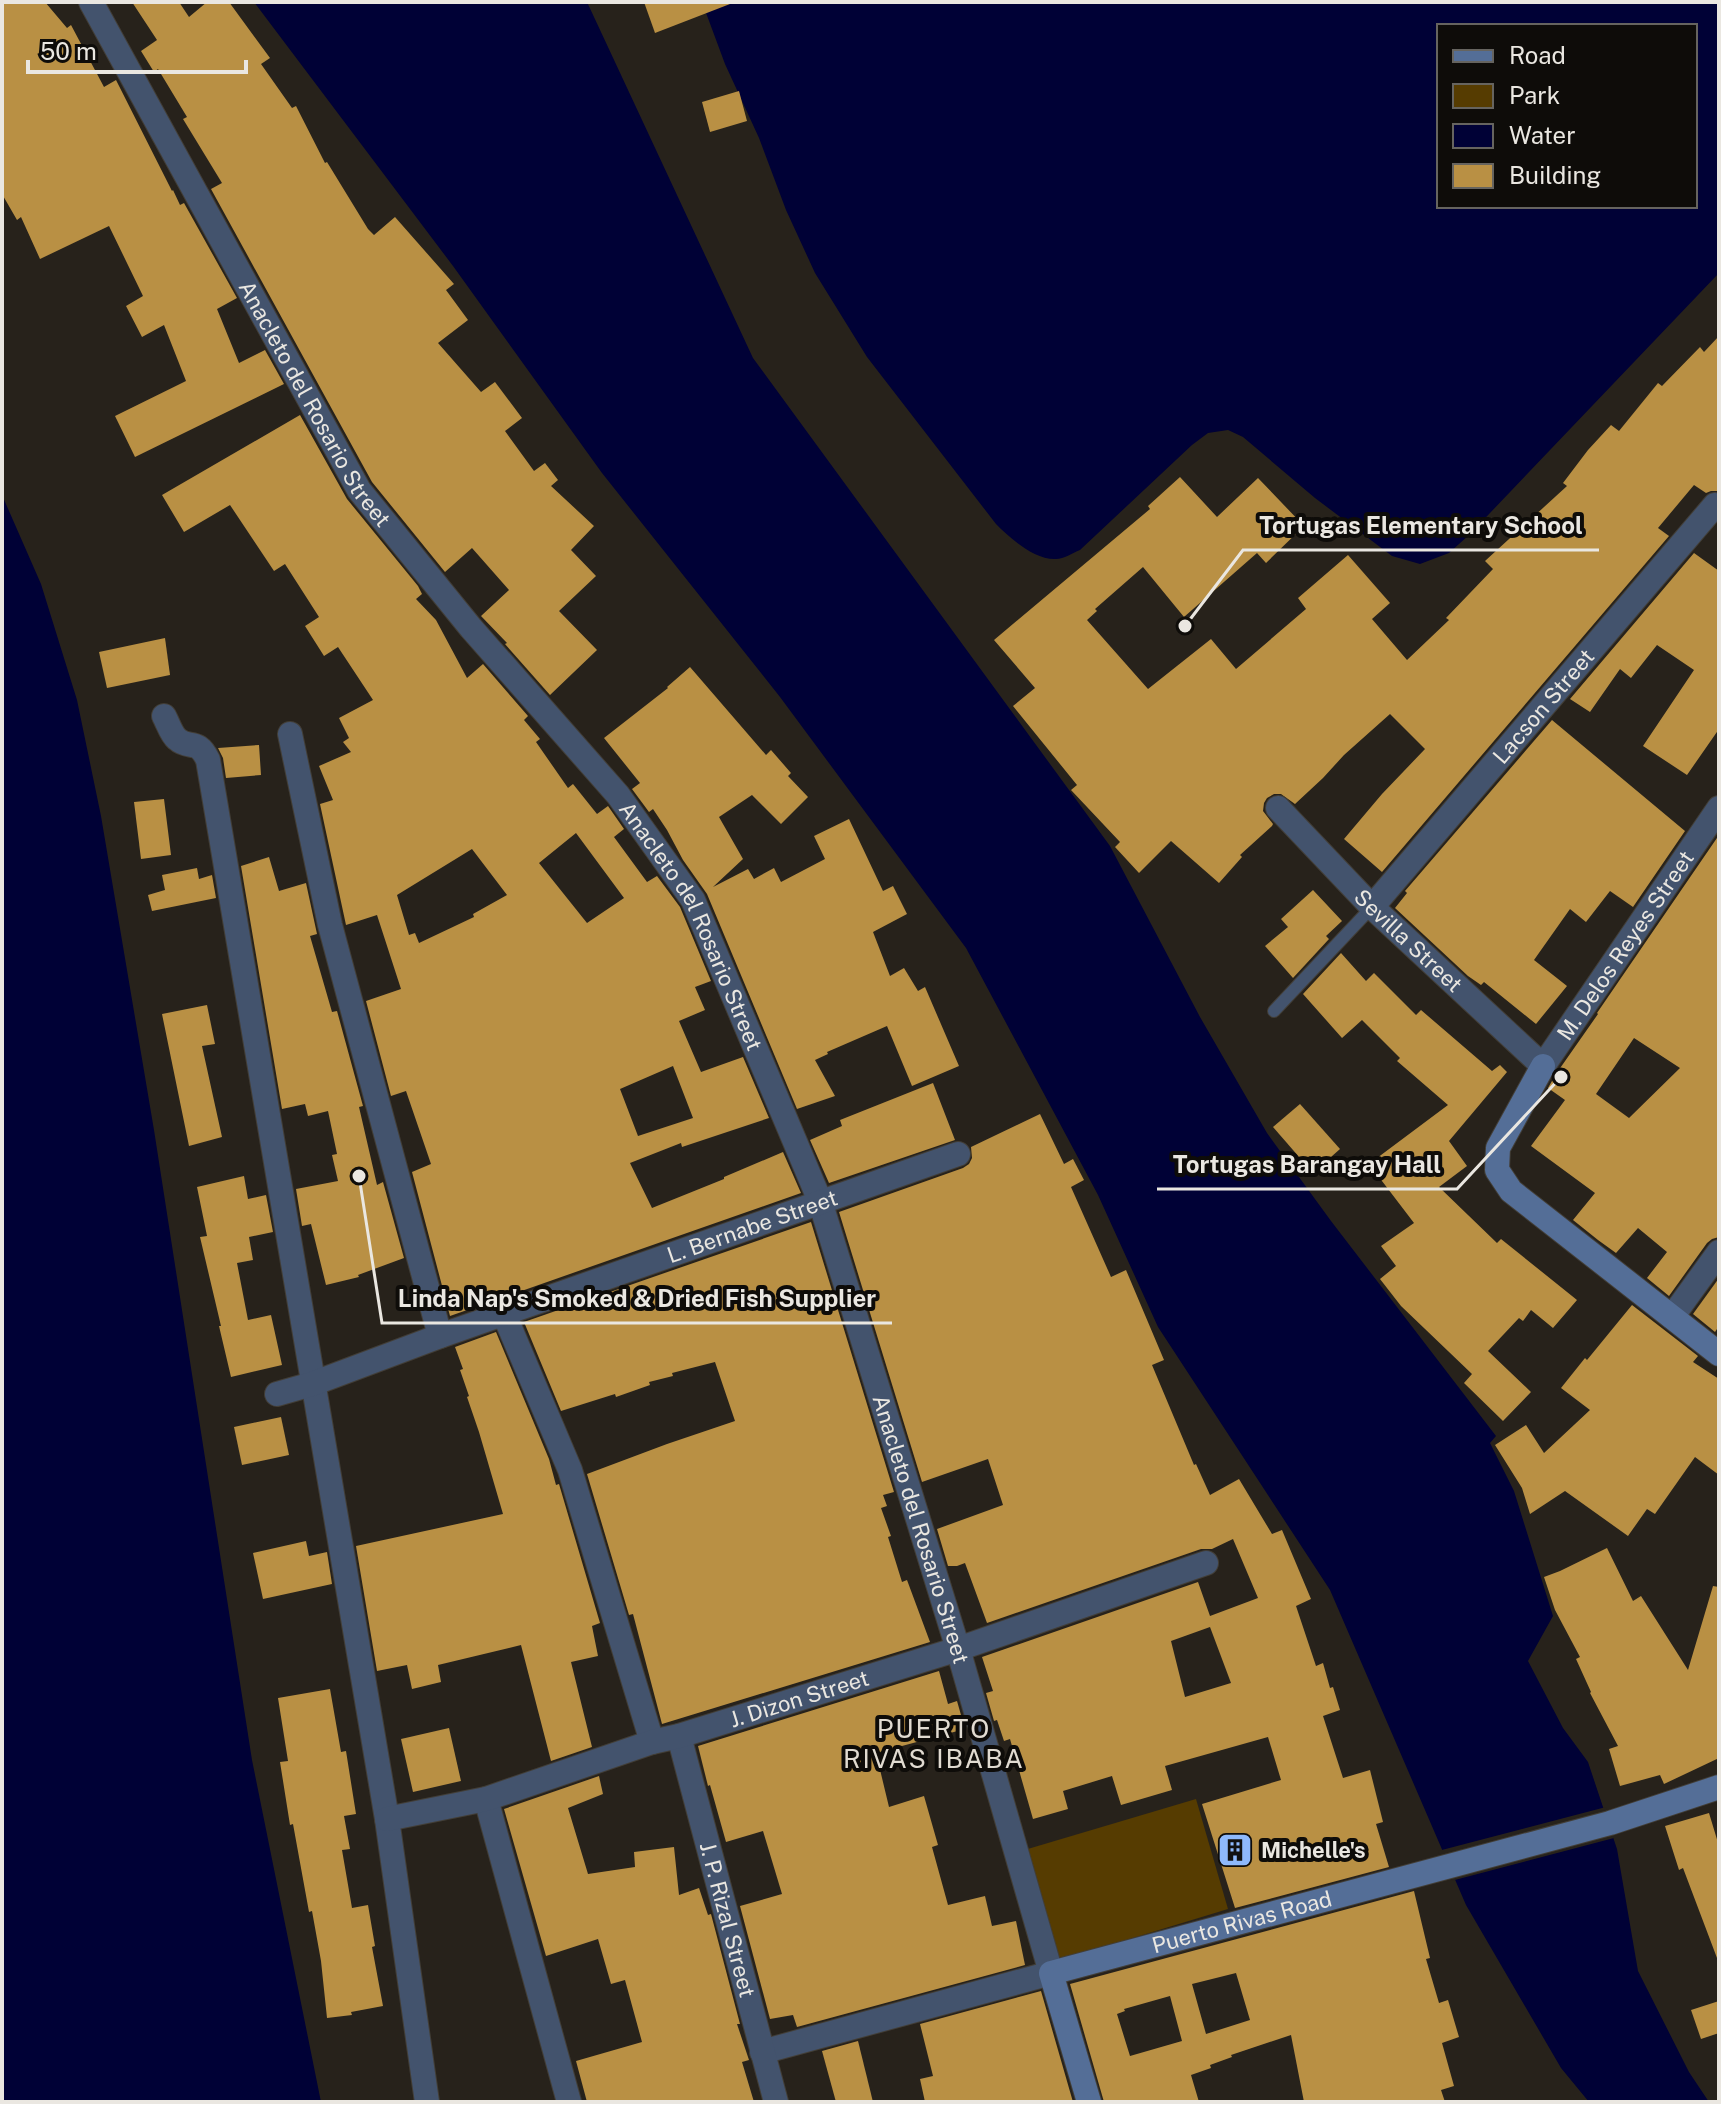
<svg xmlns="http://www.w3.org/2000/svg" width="1721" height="2104" font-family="'Public Sans',sans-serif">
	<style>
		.green { fill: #563c01 }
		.water { fill: #000136; fill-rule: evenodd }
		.pier { fill: #27221b }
		.building { fill: #b99044; fill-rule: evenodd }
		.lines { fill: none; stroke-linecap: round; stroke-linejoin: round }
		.lane-casing { stroke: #423e37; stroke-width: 14 }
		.street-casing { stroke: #423e37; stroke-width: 26 }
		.secondary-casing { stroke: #423e37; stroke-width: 26 }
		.lane { stroke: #43536d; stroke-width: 12 }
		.street { stroke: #43536d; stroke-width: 24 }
		.secondary { stroke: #546e97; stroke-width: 24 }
		.labels { text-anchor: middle; stroke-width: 8; stroke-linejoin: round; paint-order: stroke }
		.street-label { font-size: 22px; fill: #eae7e1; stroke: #0e0c09 }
		.poi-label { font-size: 22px; font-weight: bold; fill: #eae7e1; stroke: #0e0c09; text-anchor: start }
		.quarter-label { font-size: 26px; letter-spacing: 2px; fill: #e1dbd1; stroke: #0e0c09 }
		.leader { fill: none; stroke: #eae7e1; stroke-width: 3 }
		.callout-dot { fill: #eae7e1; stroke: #0e0c09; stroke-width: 3 }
		.callout-label { font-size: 24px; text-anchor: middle; font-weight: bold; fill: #eae7e1; stroke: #0e0c09; stroke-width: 8; stroke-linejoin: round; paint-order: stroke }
	</style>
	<rect width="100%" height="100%" fill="#27221b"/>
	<!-- green -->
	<path class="green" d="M1196 1799 1228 1909 1054 1962 1021 1851Z"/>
	<!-- water -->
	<g class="water">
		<path d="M254 2H587L753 358 1110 846 1200 1017 1267 1133 1331 1221 1496 1436 1490 1443 1514 1491 1553 1616 1528 1661 1563 1728 1588 1762 1617 1849 1638 1971 1689 2072 1709 2102H1589L1561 2068 1466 1905 1330 1590 1158 1327 1098 1195 966 948 780 697 602 473 453 266Z"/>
		<path d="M702 2H1719V273L1469 535 1449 553 1420 564 1392 556 1315 498 1243 437 1228 430 1208 433 1192 445 1080 550C1072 553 1064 559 1056 559 1034 560 1010 538 996 524L867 357 815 273 786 210 759 138 725 64ZM1439 26H1695V206H1439Z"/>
		<path d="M2 495 41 584 77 700 101 816 154 1130 252 1760 321 2102H2Z"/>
	</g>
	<!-- pier -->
	<path class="pier" d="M1606 1807 1614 1838 1451 1881 1438 1851Z"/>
	<!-- building -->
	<g class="building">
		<path d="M2 2H45L67 28 71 25 104 87 116 80 172 191 173 190 180 205 184 203 237 298 217 309 239 363 265 350 284 384 135 457 115 416 186 381 164 325 142 337 126 306 143 296 109 226 40 259 21 217 17 220 2 194Z"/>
		<path d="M132 2H179L189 17 207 2H229L270 58 261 64 292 108 296 106 325 163 327 162 368 229 374 235 395 217 454 284 446 290 468 320 438 343 481 392 495 382 522 418 505 431 534 471 545 463 558 480 551 486 594 526 571 550 596 576 559 611 597 650 550 695 505 644 507 643 481 616 509 590 472 548 445 572 372 482 211 189 222 183 183 119 187 117 158 69 154 72 141 51 157 40Z"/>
		<path d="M644 2H730V4L655 33Z"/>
		<path d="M739 91 747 121 710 132 702 102Z"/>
		<path d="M1719 336V491H1711L1706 493 1694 485 1658 528 1669 536 1382 872 1344 839 1382 794 1425 749 1390 714 1344 755 1323 778 1295 804 1281 794H1274L1267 798 1264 803 1263 811 1273 824 1272 826 1240 855 1242 857 1219 883 1171 841 1139 873 1115 847 1120 842 1071 790 1077 785 1013 706 1035 688 994 640 1150 509 1148 506 1180 477 1217 517 1258 478 1304 526 1266 563 1257 553 1184 617 1143 567 1095 609 1097 611 1087 620 1148 689 1211 639 1236 669 1306 609 1298 598 1348 555 1390 603 1372 619 1407 660 1449 620 1446 618 1493 569 1485 561 1567 486 1563 483 1588 450 1611 425 1619 431 1658 383 1662 386 1700 347 1704 352Z"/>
		<path d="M300 415 347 499 418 586 422 594 416 599 436 620 467 678 483 664 528 716 524 720 540 739 536 742 568 788 573 784 597 814 608 806 624 829 614 837 647 882 657 876 680 907 711 981 695 987 705 1010 679 1021 701 1072 743 1057 769 1118 682 1147 681 1143 630 1163 652 1208 724 1179V1177L783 1152 801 1193 450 1316 412 1172 431 1164 406 1091 391 1096 366 1001 401 989 377 915 346 925 320 804 333 800 319 766 351 752 343 742 349 738 339 718 373 700 338 647 324 656 305 626 319 617 285 564 274 571 230 505 184 532 162 495ZM576 833 624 898 587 923 539 863ZM472 849 507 895 473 914 474 917 419 943 415 933 409 935 397 895ZM673 1066 693 1118 638 1136 620 1089Z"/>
		<path d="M1694 553 1719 571V729L1687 775 1643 746 1694 670 1657 645 1631 678 1620 669 1590 712 1570 699Z"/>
		<path d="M165 638 170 675 107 688 99 652Z"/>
		<path d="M690 667 766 755 771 750 791 773 788 776 808 797 781 824 752 795 719 817 743 859 713 887 748 869 754 879 774 868 781 882 825 859 814 836 849 819 883 891 893 886 907 914 873 932 890 976 904 968 918 991 925 987 959 1066 912 1086 887 1026 827 1052 828 1054 815 1060 835 1096 797 1109 707 894 683 860 667 830 653 809 649 812 632 789 640 783 604 738 668 688 667 687Z"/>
		<path d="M1552 720 1685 831 1633 907 1610 891 1586 922 1570 909 1534 960 1567 986 1536 1024 1484 982 1481 985 1468 976 1395 908 1407 893 1405 891Z"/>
		<path d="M259 745 261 775 226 778 223 758 218 748Z"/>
		<path d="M164 799 171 855 141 859 134 802Z"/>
		<path d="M1719 835V1237L1712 1239 1707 1243 1669 1296 1647 1278 1667 1252 1638 1228 1616 1253 1598 1240 1573 1220 1595 1193 1531 1146 1565 1100 1548 1088 1556 1074 1598 1014 1597 1013ZM1634 1038 1680 1068 1629 1118 1596 1094Z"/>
		<path d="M269 857 279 891 306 883 317 934 310 936 332 1012 337 1011 363 1106 359 1107 377 1185 383 1182 404 1258 358 1275 359 1277 326 1285 311 1224 302 1226 296 1189 338 1181 332 1155 337 1154 328 1111 308 1116 305 1104 282 1109 241 866Z"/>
		<path d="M197 868 199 879 212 875 216 898 152 911 148 895 165 890 162 875Z"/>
		<path d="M1313 890 1342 921 1326 936 1329 939 1293 978 1265 946 1288 927 1281 919Z"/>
		<path d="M1341 953 1366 981 1374 973 1416 1015 1421 1010 1492 1071 1500 1065 1507 1072 1449 1141 1467 1166 1439 1187 1497 1243 1501 1239 1577 1300 1553 1328 1531 1310 1523 1321 1519 1318 1488 1351 1531 1392 1503 1421 1464 1383 1472 1374 1401 1306 1380 1279 1396 1266 1381 1246 1414 1223 1369 1164 1448 1105 1397 1061 1400 1058 1362 1020 1342 1038 1303 994Z"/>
		<path d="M207 1005 215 1044 202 1046 222 1137 189 1146 162 1014Z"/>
		<path d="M933 1083 955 1140 829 1183 810 1140 842 1126 840 1120Z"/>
		<path d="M1300 1104 1340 1149 1313 1173 1273 1127Z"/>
		<path d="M1040 1114 1064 1164 1073 1159 1084 1180 1071 1187 1111 1277 1126 1270 1164 1360 1152 1365 1194 1465 1196 1464 1210 1495 1239 1479 1272 1534 1282 1530 1311 1599 1296 1606 1316 1666 1323 1663 1330 1688 1333 1687 1340 1710 1323 1716 1343 1778 1370 1770 1383 1822 1376 1824 1389 1867 1235 1908 1202 1804 1281 1780 1268 1737 1165 1766 1172 1790 1121 1805 1112 1776 1063 1791 1068 1809 1033 1819 1010 1739 1004 1741 997 1720 994 1721 986 1693 993 1691 982 1657 1198 1582 1210 1616 1258 1598 1233 1539 1212 1549H1201L987 1623 965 1563 957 1566H948L937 1529 1003 1505 988 1459 922 1482 839 1212 963 1168 969 1164 972 1158 971 1147ZM1210 1627 1231 1683 1185 1697 1171 1641Z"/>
		<path d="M244 1176 248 1199 266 1195 273 1232 249 1237 253 1260 237 1263 248 1320 271 1315 282 1365 231 1377 219 1326H221L200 1237 207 1236 197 1187Z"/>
		<path d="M811 1222 894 1492 883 1495 887 1506 881 1508 891 1536 888 1537 902 1582 907 1580 930 1642 662 1724 633 1614 629 1615 587 1474 667 1444 735 1421 715 1362 672 1373 673 1376 649 1382 650 1385 616 1397 615 1394 561 1411 524 1322Z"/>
		<path d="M1719 1278V1326L1715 1332 1693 1314Z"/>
		<path d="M1632 1305 1698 1356 1693 1362 1719 1379V1475L1695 1457 1655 1514 1647 1509 1628 1536 1565 1491 1530 1514 1522 1488 1495 1445 1526 1425 1544 1453 1590 1410 1561 1388 1585 1358 1587 1360Z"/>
		<path d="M496 1332 549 1459 556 1485 559 1484 600 1623 592 1626 598 1656 571 1662 592 1747 551 1761 521 1645 438 1665 441 1682 412 1689 407 1665 377 1671 356 1546 503 1514 479 1432 467 1397 469 1396 460 1370 463 1369 455 1347Z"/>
		<path d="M281 1417 289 1455 242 1465 234 1427Z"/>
		<path d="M306 1541 309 1556 327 1552 332 1584 263 1599 253 1553Z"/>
		<path d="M1607 1548 1633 1601 1641 1596 1688 1670 1713 1586 1719 1587V1758L1664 1784 1660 1775 1620 1786 1609 1749 1618 1746 1590 1693 1591 1692 1576 1659 1580 1657 1555 1610 1544 1577 1560 1571Z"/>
		<path d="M939 1671 948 1704 957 1701 965 1729 876 1753 889 1807 924 1796 938 1845 932 1847 948 1905 985 1896 992 1926 1016 1921 1025 1965 797 2027 793 2015 770 2019 740 1906 782 1894 763 1831 726 1842 710 1785 708 1786 698 1746Z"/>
		<path d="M330 1689 341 1752 346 1751 356 1814 344 1816 350 1849 342 1850 352 1908 368 1905 375 1946 372 1947 383 2006 351 2012 352 2015 327 2018 321 1961 312 1911 309 1912 293 1824 290 1825 280 1762 288 1761 278 1698Z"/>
		<path d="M449 1728 461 1781 413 1792 401 1739Z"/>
		<path d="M599 1776 603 1794 568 1808 588 1874 635 1867 634 1852 674 1847 679 1895 699 1888 708 1915 711 1914 740 2024H737L749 2060 742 2062 754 2102H587L576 2061 642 2042 625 1980 611 1984 598 1939 546 1956 504 1809Z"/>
		<path d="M1709 1813 1719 1846V1957L1717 1958 1683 1868 1679 1870 1665 1826Z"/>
		<path d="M1414 1891 1430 1958 1426 1959 1439 2003 1448 2000 1459 2037 1442 2043 1454 2086 1441 2090 1445 2102H1304L1291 2035 1231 2055 1232 2057 1210 2065 1211 2068 1191 2075 1199 2102H1104L1070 1984ZM1236 1973 1250 2020 1206 2034 1192 1984ZM1170 1996 1182 2041 1130 2056 1117 2014 1125 2011 1124 2009Z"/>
		<path d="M1041 1991 1073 2102H925L920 2079 933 2076 920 2024Z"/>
		<path d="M1719 2001V2033L1701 2039 1691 2010Z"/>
		<path d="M858 2041 873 2102H836L822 2051Z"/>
	</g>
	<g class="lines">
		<!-- lane casing -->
		<g class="lane-casing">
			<path id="lane" d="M1274 1011 1372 907"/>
		</g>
		<!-- street casing -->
		<g class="street-casing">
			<g id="street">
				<path id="s1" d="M91 2 359 490 471 628 618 795 693 900 820 1201 958 1649 1051 1973 762 2052"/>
				<path d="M164 716C168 723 171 734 177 739 189 750 197 737 208 760L387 1819 427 2102"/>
				<path d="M290 734 330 925 440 1336"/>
				<path id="s2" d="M1278 808 1372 907 1543 1066 1719 808"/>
				<path id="s3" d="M1372 907 1715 505"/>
				<path d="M504 1314 570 1470 652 1742"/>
				<path d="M1672 1317 1719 1252"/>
				<path id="s4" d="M277 1394 312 1384 440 1336 958 1154"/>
				<path id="s5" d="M679 1736 776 2102"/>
				<path d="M486 1799 569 2102"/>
				<path id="s6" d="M387 1819 486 1799 652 1742 679 1736 958 1649 1206 1563"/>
			</g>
		</g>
		<!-- secondary casing -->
		<g class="secondary-casing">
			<g id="secondary">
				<path d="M1543 1066 1498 1148 1497 1170 1511 1191 1719 1354"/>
				<path id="s7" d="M1089 2102 1051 1973 1610 1823 1719 1787"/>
			</g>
		</g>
		<!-- lane -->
		<use href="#lane" class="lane"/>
		<!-- street -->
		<use href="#street" class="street"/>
		<!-- secondary -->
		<use href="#secondary" class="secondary"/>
	</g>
	<!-- icons -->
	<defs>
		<g id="building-square" transform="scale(1.8)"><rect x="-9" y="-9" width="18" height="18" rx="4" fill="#8eb9fc" stroke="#0e0c09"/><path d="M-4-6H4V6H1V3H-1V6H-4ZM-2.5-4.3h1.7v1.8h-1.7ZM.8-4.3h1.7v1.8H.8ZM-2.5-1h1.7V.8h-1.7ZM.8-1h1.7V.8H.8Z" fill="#111"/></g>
	</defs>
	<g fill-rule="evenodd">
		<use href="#building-square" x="1235" y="1850"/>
	</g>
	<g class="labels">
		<!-- street labels -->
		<g class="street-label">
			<text dy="8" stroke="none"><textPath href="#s1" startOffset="460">Anacleto del Rosario Street</textPath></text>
			<text dy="8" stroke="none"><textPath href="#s3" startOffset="264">Lacson Street</textPath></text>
			<text dy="8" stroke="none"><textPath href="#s1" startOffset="1108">Anacleto del Rosario Street</textPath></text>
			<text dy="8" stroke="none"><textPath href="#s2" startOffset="186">Sevilla Street</textPath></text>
			<text dy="8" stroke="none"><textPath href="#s2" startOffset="516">M. Delos Reyes Street</textPath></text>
			<text dy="8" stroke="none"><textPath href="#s4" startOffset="504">L. Bernabe Street</textPath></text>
			<text dy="8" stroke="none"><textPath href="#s1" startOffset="1756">Anacleto del Rosario Street</textPath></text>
			<text dy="8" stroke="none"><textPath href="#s6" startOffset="430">J. Dizon Street</textPath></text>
			<text dy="8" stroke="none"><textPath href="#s5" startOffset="190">J. P. Rizal Street</textPath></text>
			<text dy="8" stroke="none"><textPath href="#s7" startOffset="332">Puerto Rivas Road</textPath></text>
		</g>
		<!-- poi labels -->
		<g class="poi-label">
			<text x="1261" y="1858">Michelle's</text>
		</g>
		<!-- quarter labels -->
		<g class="quarter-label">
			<text x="934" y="1738">PUERTO<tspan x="934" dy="30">RIVAS IBABA</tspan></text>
		</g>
	</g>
	<!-- callouts -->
	<path class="leader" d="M1185 626L1243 550H1599M1561 1077L1457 1189H1157M359 1176L382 1323H892"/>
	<g class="callout-dot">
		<circle cx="1185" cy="626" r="8"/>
		<circle cx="1561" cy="1077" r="8"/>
		<circle cx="359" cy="1176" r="8"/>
	</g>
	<g class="callout-label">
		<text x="1421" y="534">Tortugas Elementary School</text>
		<text x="1307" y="1173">Tortugas Barangay Hall</text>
		<text x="637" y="1307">Linda Nap's Smoked &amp; Dried Fish Supplier</text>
	</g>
	<!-- border -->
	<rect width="1721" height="2104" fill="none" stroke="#eae7e1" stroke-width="8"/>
	<!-- legend -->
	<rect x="1437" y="24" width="260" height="184" fill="#0e0c09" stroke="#66645f" stroke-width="2"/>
	<rect x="1453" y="50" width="40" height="12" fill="#546e97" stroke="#66645f" stroke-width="2"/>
	<text x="1509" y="64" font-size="24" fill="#eae7e1">Road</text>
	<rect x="1453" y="84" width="40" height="24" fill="#563c01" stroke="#66645f" stroke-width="2"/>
	<text x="1509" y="104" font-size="24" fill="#eae7e1">Park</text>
	<rect x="1453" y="124" width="40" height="24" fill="#000136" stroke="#66645f" stroke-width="2"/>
	<text x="1509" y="144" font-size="24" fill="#eae7e1">Water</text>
	<rect x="1453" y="164" width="40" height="24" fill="#b99044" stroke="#66645f" stroke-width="2"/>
	<text x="1509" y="184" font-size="24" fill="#eae7e1">Building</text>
	<!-- scale -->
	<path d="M28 60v12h218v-12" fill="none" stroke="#eae7e1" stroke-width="4"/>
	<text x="40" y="60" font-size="24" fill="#eae7e1" stroke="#0e0c09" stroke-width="6" paint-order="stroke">50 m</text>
</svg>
